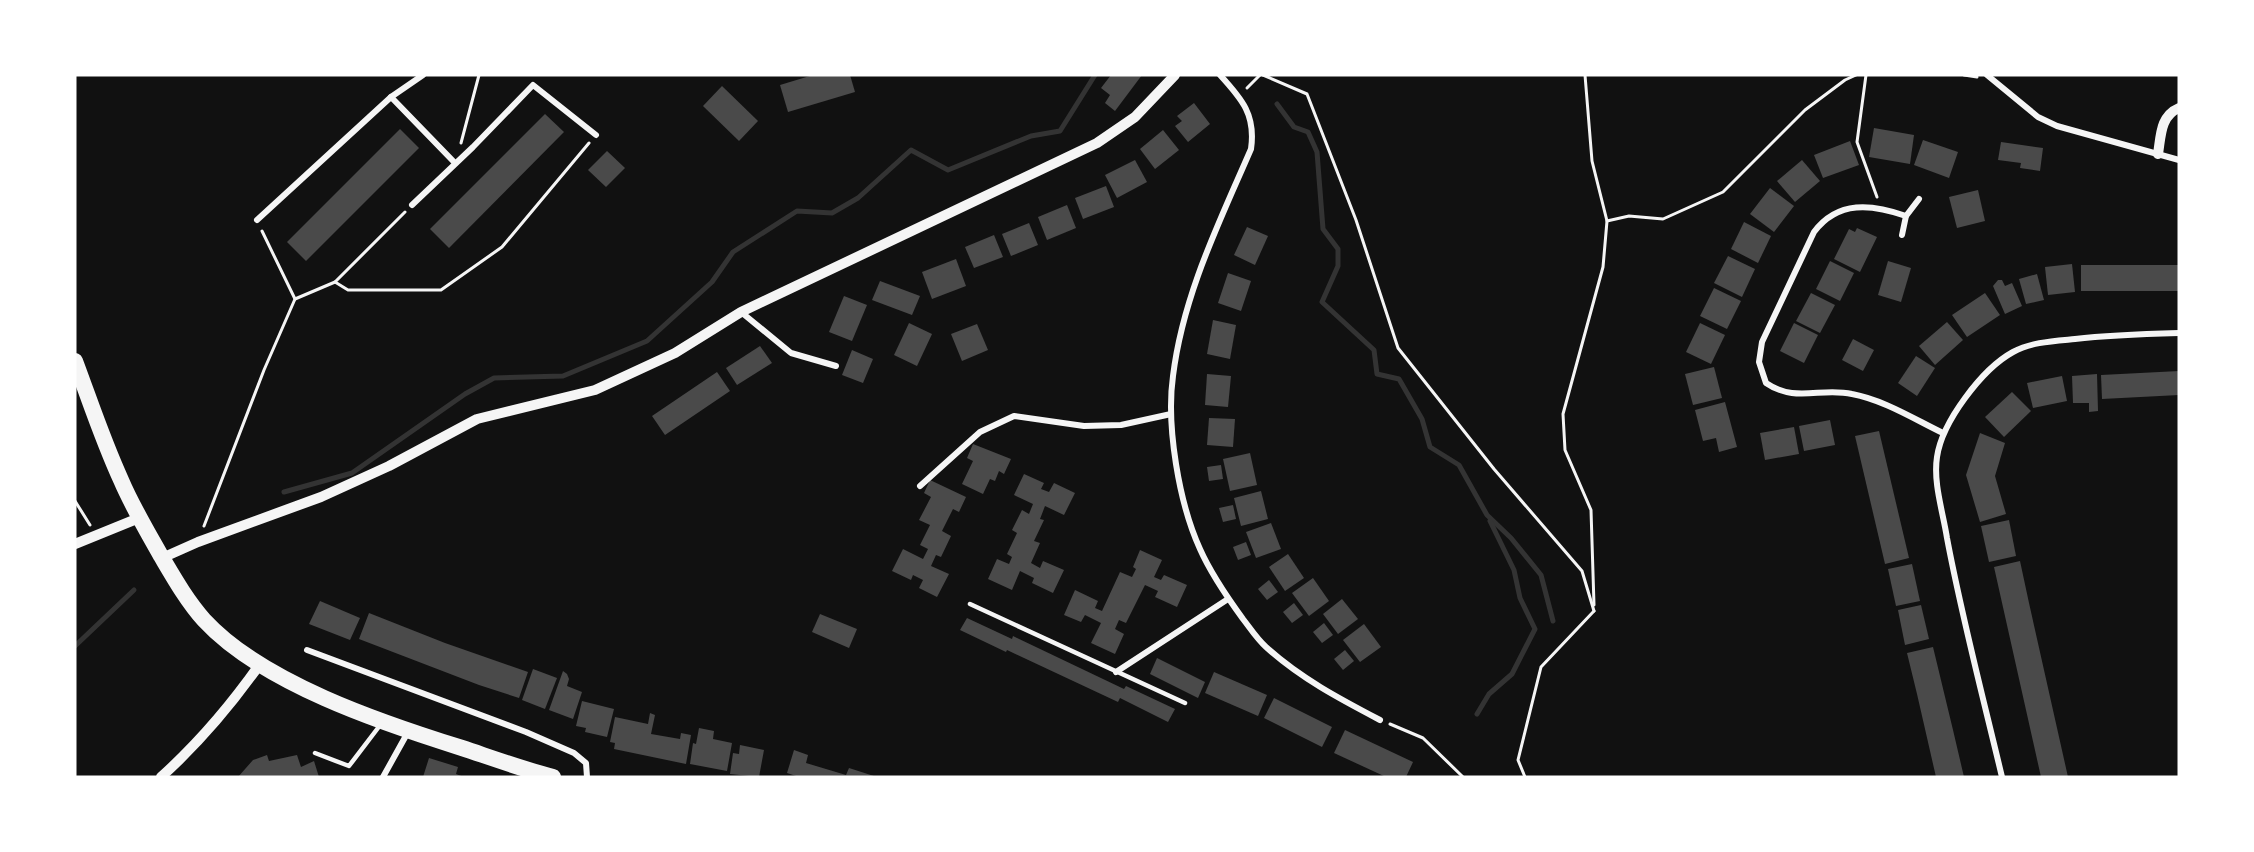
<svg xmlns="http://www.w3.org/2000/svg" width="2254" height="852" font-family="'Source Sans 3',sans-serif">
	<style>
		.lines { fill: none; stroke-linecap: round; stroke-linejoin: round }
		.stream { stroke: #333; stroke-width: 5 }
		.building { fill: #4a4a4a }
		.path { stroke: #f5f5f5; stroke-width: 3 }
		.service { stroke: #f5f5f5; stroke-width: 4.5 }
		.minor { stroke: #f5f5f5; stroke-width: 6 }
		.tertiary { stroke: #f5f5f5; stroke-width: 10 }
		.trunk { stroke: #f5f5f5; stroke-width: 16 }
	</style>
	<rect width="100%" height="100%" fill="#111"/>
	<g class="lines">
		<!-- stream -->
		<g class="stream">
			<path d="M1277 104 1294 127 1308 132 1317 152 1323 229 1338 249V266L1322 302 1374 350 1377 374 1399 379 1422 419 1430 447 1459 465 1487 515 1511 538 1541 575 1553 621"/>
			<path d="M284 492 352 473 465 394 494 378 563 376 647 341 712 282 733 252 797 211 832 213 858 198 911 150 948 170 1031 136 1060 131 1095 75"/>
			<path d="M75 646 134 590"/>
			<path d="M1477 714 1489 694 1512 674 1535 629 1520 598 1514 570 1490 521"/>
		</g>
	</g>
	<!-- building -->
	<g class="building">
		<path d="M813 75H850L855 92 788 112 780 85Z"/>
		<path d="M1111 75H1142L1115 111 1105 103 1110 95 1101 88Z"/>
		<path d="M722 86 758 121 739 141 703 106Z"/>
		<path d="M1194 103 1210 124 1188 142 1175 126 1182 121 1177 116Z"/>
		<path d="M545 114 564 132 449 248 430 229Z"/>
		<path d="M1874 128 1914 135 1910 164 1869 157Z"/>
		<path d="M400 129 419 148 306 261 287 242Z"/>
		<path d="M1163 130 1179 150 1155 169 1140 149Z"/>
		<path d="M1923 140 1958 152 1949 178 1914 165Z"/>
		<path d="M1850 141 1859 165 1823 178 1814 155Z"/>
		<path d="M2001 142 2043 148 2040 171 2020 168 2021 163 1998 160Z"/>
		<path d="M607 151 625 168 606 187 588 170Z"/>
		<path d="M1135 160 1147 182 1117 198 1105 175Z"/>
		<path d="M1802 160 1820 181 1795 202 1777 181Z"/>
		<path d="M1106 186 1114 207 1083 219 1075 198Z"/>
		<path d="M1770 188 1794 206 1774 232 1750 214Z"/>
		<path d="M1978 190 1985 221 1957 228 1949 197Z"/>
		<path d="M1067 205 1076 228 1047 240 1038 217Z"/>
		<path d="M1744 222 1771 236 1758 263 1731 249Z"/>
		<path d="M1029 223 1038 245 1011 256 1002 234Z"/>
		<path d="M1247 227 1268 236 1255 265 1234 255Z"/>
		<path d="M1857 228 1877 237 1860 272 1834 259 1849 229 1855 232Z"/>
		<path d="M994 235 1003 257 974 268 965 247Z"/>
		<path d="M1728 256 1755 269 1742 297 1714 283Z"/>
		<path d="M956 259 966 286 932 299 922 272Z"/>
		<path d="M1830 261 1854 273 1840 301 1816 289Z"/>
		<path d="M1888 261 1911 268 1901 302 1878 295Z"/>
		<path d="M2072 264 2075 292 2048 295 2045 267Z"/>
		<rect x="2081" y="265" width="98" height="26"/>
		<path d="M1228 273 1251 281 1241 311 1218 303Z"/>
		<path d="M2037 274 2044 300 2026 304 2019 279Z"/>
		<path d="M1998 280H2002L2005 286 2012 283 2022 306 2005 314 1993 286Z"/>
		<path d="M880 281 920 296 912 315 872 300Z"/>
		<path d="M1714 288 1741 301 1727 329 1700 316Z"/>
		<path d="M1811 293 1835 305 1820 333 1796 321Z"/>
		<path d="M1985 293 2000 315 1967 337 1952 315Z"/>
		<path d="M844 296 867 305 852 341 829 332Z"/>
		<path d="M1213 320 1236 325 1230 359 1207 354Z"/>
		<path d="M1947 322 1963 340 1935 365 1919 346Z"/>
		<path d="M909 323 932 334 917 366 894 355Z"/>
		<path d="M1700 323 1725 335 1711 364 1686 352Z"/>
		<path d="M1794 323 1818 335 1804 363 1780 351Z"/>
		<path d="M977 324 988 350 962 361 951 334Z"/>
		<path d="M1853 339 1874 350 1863 371 1842 360Z"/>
		<path d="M760 346 772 363 737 385 726 368Z"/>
		<path d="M852 350 873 359 863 383 842 375Z"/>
		<path d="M1916 356 1935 368 1917 396 1898 383Z"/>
		<path d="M1714 367 1722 398 1693 405 1685 374Z"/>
		<path d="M2179 371V395L2102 399 2101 375Z"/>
		<path d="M717 372 730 391 665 435 652 416Z"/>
		<path d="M1207 374 1231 376 1228 407 1205 405Z"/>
		<path d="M2097 374 2098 411 2089 412V403H2073L2072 376Z"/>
		<path d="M2062 376 2067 401 2033 408 2027 383Z"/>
		<path d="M2012 392 2031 411 2004 437 1985 417Z"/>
		<path d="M1725 402 1737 447 1719 452 1716 438 1703 441 1695 410Z"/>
		<path d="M1209 418 1235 419 1233 447 1207 445Z"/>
		<path d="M1830 420 1835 445 1804 451 1799 426Z"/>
		<path d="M1794 427 1799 454 1765 460 1760 433Z"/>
		<path d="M1879 431 1909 558 1885 564 1855 436Z"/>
		<path d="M1980 433 2005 443 1995 476 2006 514 1980 522 1966 475Z"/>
		<path d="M973 444 1011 459 1004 474 999 471 995 481 990 479 983 494 962 484 973 461 967 458Z"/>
		<path d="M1250 453 1257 485 1230 491 1223 459Z"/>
		<path d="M1221 465 1223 479 1209 481 1207 467Z"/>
		<path d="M1024 474 1044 483 1041 489 1049 492 1054 483 1075 493 1064 515 1045 506 1040 519 1044 520 1034 541 1040 543 1031 563 1040 568 1043 561 1064 570 1053 593 1032 583 1034 578 1020 571 1012 590 988 579 997 559 1009 564 1012 557 1007 554 1017 533 1012 530 1022 510 1029 514 1033 504 1014 495Z"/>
		<path d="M930 480 966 497 959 512 953 509 942 531 951 536 941 557 936 555 931 566 949 574 937 597 919 588 923 580 913 575 911 580 892 571 903 549 923 559 928 549 920 545 930 525 919 520 931 497 924 493Z"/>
		<path d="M1261 491 1268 519 1241 526 1234 498Z"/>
		<path d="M1233 505 1236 519 1223 522 1219 508Z"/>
		<path d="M2009 520 2016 556 1989 562 1981 526Z"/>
		<path d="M1271 523 1281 549 1256 558 1246 532Z"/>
		<path d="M1246 542 1251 555 1238 560 1233 547Z"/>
		<path d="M1140 550 1162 560 1154 577 1161 580 1164 575 1187 585 1177 607 1155 597 1158 591 1145 585 1126 623 1119 620 1115 629 1124 634 1115 654 1091 643 1101 623 1085 615 1081 622 1064 615 1075 590 1098 601 1095 608 1102 611 1120 572 1132 577 1136 569 1133 567Z"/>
		<path d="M1288 554 1304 578 1285 591 1269 567Z"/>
		<path d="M2020 561 2029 603 2068 777H2041L1994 567Z"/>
		<path d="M1912 564 1920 601 1896 606 1888 569Z"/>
		<path d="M1313 578 1329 601 1309 616 1292 593Z"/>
		<path d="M1269 580 1278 592 1267 600 1258 589Z"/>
		<path d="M1342 599 1358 619 1338 634 1323 614Z"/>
		<path d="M320 601 360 618 350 640 309 624Z"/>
		<path d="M1294 603 1303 615 1292 623 1283 612Z"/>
		<path d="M1921 605 1929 639 1905 645 1898 610Z"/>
		<path d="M369 613 445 643 528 672 519 698 479 685 359 639Z"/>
		<path d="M820 614 857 629 849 648 812 632Z"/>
		<path d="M967 618 1012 639 1013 636 1124 689 1126 686 1175 709 1168 722 1120 698 1118 702 1007 650 1006 652 960 630Z"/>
		<path d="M1324 623 1333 635 1322 643 1313 632Z"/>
		<path d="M1364 624 1381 647 1360 662 1343 640Z"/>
		<path d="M1933 647 1953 730 1964 777H1936L1917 694 1907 653Z"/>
		<path d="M1345 650 1354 661 1343 670 1334 659Z"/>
		<path d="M1157 658 1205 682 1198 698 1150 674Z"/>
		<path d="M533 669 557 678 545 709 522 700Z"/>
		<path d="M563 671 567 674 569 679 567 686 582 692 573 719 549 710Z"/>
		<path d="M1214 672 1267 695 1258 716 1205 693Z"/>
		<path d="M1274 698 1332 727 1322 747 1264 718Z"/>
		<path d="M582 701 614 709 607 737 585 732 586 728 576 726Z"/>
		<path d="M650 713 655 715 651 734 680 739 681 733 691 735 686 764 614 749 615 743 610 742 615 717 648 724Z"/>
		<path d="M699 728 714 731 713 739 732 743 727 771 690 764 693 743 696 744Z"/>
		<path d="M1345 730 1413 762 1406 777H1386L1334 753Z"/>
		<path d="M740 745 764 750 759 777 730 774 733 753 739 754Z"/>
		<path d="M794 750 808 755 806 763 846 775 849 768 877 777H799L787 773Z"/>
		<path d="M267 755 269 761 297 755 301 767 314 761 319 777H238L253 760Z"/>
		<path d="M429 758 458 767 456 774 464 777H423Z"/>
	</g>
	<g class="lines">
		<!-- path -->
		<g class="path">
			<path d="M1263 75 1307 94 1356 220 1398 348 1494 469 1582 571 1594 611"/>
			<path d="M1585 75 1592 161 1607 221 1629 216 1663 219 1723 192 1805 110 1845 80 1856 75"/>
			<path d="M1866 75 1857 142 1877 197"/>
			<path d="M1964 75 1977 77"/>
			<path d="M1247 88 1260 75"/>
			<path d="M461 143 479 75"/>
			<path d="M335 282 348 290H441L502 247 589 143"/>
			<path d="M295 299 335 282 405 212"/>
			<path d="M75 501 90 525"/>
			<path d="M204 526 264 370 295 299 262 231"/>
			<path d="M1594 605 1591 510 1565 450 1563 414 1603 267 1607 221"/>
			<path d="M1390 724 1423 738 1463 777"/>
			<path d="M1525 777 1518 760 1541 667 1594 611"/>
		</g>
		<!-- service -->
		<g class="service">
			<path d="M970 604 1185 703"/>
			<path d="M315 753 349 766 381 724"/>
		</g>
		<!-- minor -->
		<g class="minor">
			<path d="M1220 75C1242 99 1256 115 1251 149 1219 223 1183 295 1173 376 1166 426 1179 503 1200 549 1211 574 1227 597 1243 619 1250 628 1257 639 1266 647 1300 678 1340 699 1380 720"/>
			<path d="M1987 75 2038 117 2057 126 2179 160"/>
			<path d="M391 97 455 163"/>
			<path d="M412 205 473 147 533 85 596 135"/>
			<path d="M1906 216C1872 204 1838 200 1814 232L1762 342 1759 362 1766 383C1795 403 1821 387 1852 394 1884 400 1914 419 1943 433"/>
			<path d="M257 220 391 97 423 75"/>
			<path d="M1902 235 1906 216 1919 199"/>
			<path d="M741 312 791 353 836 366"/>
			<path d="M920 486 980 432 1014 416 1084 426 1121 425 1171 414"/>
			<path d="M307 650 526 732 574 753 586 763 587 777"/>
			<path d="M1116 672 1228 599"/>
			<path d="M383 777 408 732"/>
			<path d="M2002 777C1983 697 1962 618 1947 538 1943 512 1933 483 1937 457 1942 422 1982 369 2013 352 2031 342 2054 341 2075 339 2110 335 2144 334 2179 333"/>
		</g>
		<!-- tertiary -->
		<g class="tertiary">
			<path d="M2158 154C2161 136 2160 116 2179 108"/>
			<path d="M75 544 139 518"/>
			<path d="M162 558 198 542 321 497 389 466 477 419 595 390 675 353 741 312 1097 143 1135 117 1175 75"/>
			<path d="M161 777C199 743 231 705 260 664"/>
		</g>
		<!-- trunk -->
		<path class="trunk" d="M75 361C90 401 103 441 121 480 132 506 147 531 161 556 174 578 187 601 204 620 262 683 382 723 462 748 492 758 522 769 553 777"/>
	</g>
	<!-- border -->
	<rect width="2254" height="852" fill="none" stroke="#ffffff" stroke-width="153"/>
</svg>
